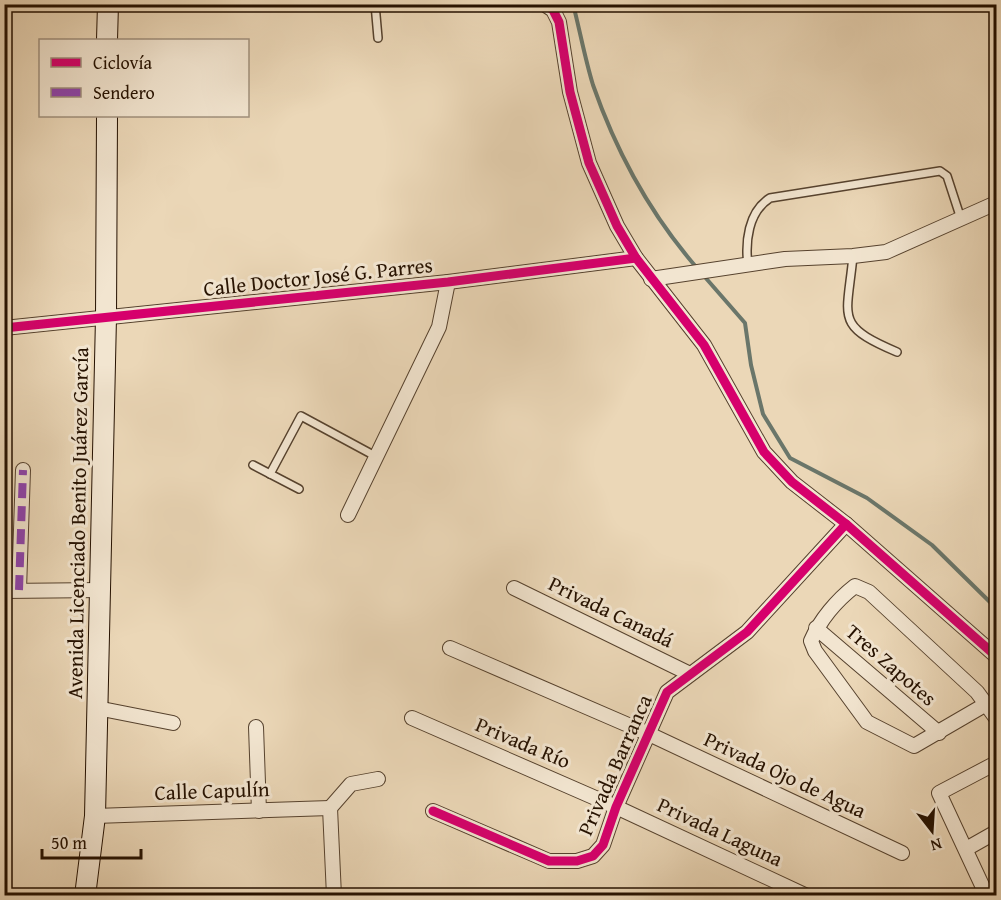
<svg xmlns="http://www.w3.org/2000/svg" width="1001" height="900" font-family="'Gentium Book Plus',serif">
	<style>
		.lines { fill: none; stroke-linecap: round; stroke-linejoin: round }
		.stream { stroke: #6a766a; stroke-width: 4 }
		.service-casing { stroke: #56422e; stroke-width: 10 }
		.minor-casing { stroke: #56422e; stroke-width: 16 }
		.secondary-casing { stroke: #251100; stroke-width: 22 }
		.service { stroke: #f2e5d0; stroke-width: 7 }
		.minor { stroke: #f2e5d0; stroke-width: 14 }
		.secondary { stroke: #f2e5d0; stroke-width: 20 }
		.quiet { stroke: #8e44ad; stroke-width: 8; stroke-dasharray: 15 8; stroke-linecap: butt }
		.cycleway-casing { stroke: #f2e5d0; stroke-width: 13 }
		.cycleway { stroke: #d6006c; stroke-width: 9 }
		.labels { text-anchor: middle; stroke-width: 6; stroke-linejoin: round; paint-order: stroke }
		.street-label { font-size: 21px; fill: #251100; stroke: #f2e5d0 }
	</style>
	<rect width="100%" height="100%" fill="#ebd7b7"/>
	<filter id="stains"><feTurbulence type="fractalNoise" baseFrequency=".00333" numOctaves="4"/><feColorMatrix values="0 0 0 0 .2 0 0 0 0 .09 0 0 0 0 .02 0 0 0 .5 -.17"/></filter>
	<radialGradient id="worn" r=".72"><stop offset=".6" stop-color="#630" stop-opacity="0"/><stop offset="1" stop-color="#630" stop-opacity=".3"/></radialGradient>
	<g class="lines">
		<!-- stream -->
		<g class="stream">
			<path d="M573 4C580 31 585 59 593 85 616 151 651 215 697 268"/>
			<path d="M704 276 745 323 751 365 763 414 790 458 867 498 932 545 996 608"/>
		</g>
		<!-- service casing -->
		<g class="service-casing">
			<g id="service">
				<path d="M375 4 378 38"/>
				<path d="M853 256C847 319 834 325 897 352"/>
				<path d="M748 266C745 242 748 212 770 198L940 171 947 176 961 219"/>
				<path d="M253 465 299 489"/>
				<path d="M270 474 301 416 377 457"/>
			</g>
		</g>
		<!-- minor casing -->
		<g class="minor-casing">
			<g id="minor">
				<path d="M544 4 553 10 559 22 570 92 589 163 617 226 636 258 704 345 764 452 792 482 846 524 996 656"/>
				<path d="M651 279 785 259 853 256 886 252 996 203"/>
				<path d="M4 328 448 282 636 258"/>
				<path d="M348 515 439 327 448 282"/>
				<path d="M514 588 690 674"/>
				<path d="M19 590 23 470"/>
				<path d="M4 591 101 590"/>
				<path d="M816 628 939 733"/>
				<path d="M450 648 649 734 902 853"/>
				<path d="M988 703 914 746 867 722 815 651 811 641C820 620 837 600 855 586L869 592 977 692 996 718"/>
				<path d="M97 708 173 723"/>
				<path d="M412 718 616 807 807 896"/>
				<path d="M256 727 259 811"/>
				<path d="M330 808 334 896"/>
				<path d="M330 808 351 784 378 779"/>
				<path d="M433 811 549 861H577L593 856 603 845 616 807 667 692 747 632 846 524"/>
				<path d="M95 816 330 808"/>
				<path d="M966 849 996 832"/>
				<path d="M987 896 939 793 996 763"/>
			</g>
		</g>
		<!-- secondary casing -->
		<g class="secondary-casing">
			<g id="secondary">
				<path d="M107 40 108 4"/>
				<path d="M85 896 95 816 106 317 107 116"/>
			</g>
		</g>
		<!-- service -->
		<use href="#service" class="service"/>
		<!-- minor -->
		<use href="#minor" class="minor"/>
		<!-- secondary -->
		<use href="#secondary" class="secondary"/>
		<!-- quiet -->
		<path class="quiet" d="M19 590 23 470"/>
		<!-- cycleway casing -->
		<g class="cycleway-casing">
			<g id="cycleway">
				<path d="M544 4 553 10 559 22 570 92 589 163 617 226 636 258 704 345 764 452 792 482 846 524 996 656"/>
				<path d="M4 328 448 282 636 258"/>
				<path d="M433 811 549 861H577L593 856 603 845 616 807 667 692 747 632 846 524"/>
			</g>
		</g>
		<!-- cycleway -->
		<use href="#cycleway" class="cycleway"/>
	</g>
	<g class="labels">
		<!-- street labels -->
		<g class="street-label">
			<text transform="translate(318 277) rotate(-6)" y="7">Calle Doctor José G. Parres</text>
			<text transform="translate(78 523) rotate(-89)" y="7">Avenida Licenciado Benito Juárez García</text>
			<text transform="translate(611 612) rotate(26)" y="7">Privada Canadá</text>
			<text transform="translate(891 665) rotate(41)" y="7">Tres Zapotes</text>
			<text transform="translate(523 743) rotate(23)" y="7">Privada Río</text>
			<text transform="translate(615 765) rotate(-66)" y="7">Privada Barranca</text>
			<text transform="translate(785 775) rotate(25)" y="7">Privada Ojo de Agua</text>
			<text transform="translate(212 791) rotate(-2)" y="7">Calle Capulín</text>
			<text transform="translate(720 832) rotate(25)" y="7">Privada Laguna</text>
		</g>
	</g>
	<!-- margin -->
	<rect width="1001" height="900" fill="none" stroke="#ebd7b7" stroke-width="24"/>
	<rect x="6" y="6" width="989" height="888" fill="none" stroke="#251100" stroke-width="3"/>
	<rect x="12" y="12" width="977" height="876" fill="none" stroke="#251100" stroke-width="1.5"/>
	<!-- legend -->
	<rect x="39" y="39" width="210" height="78" fill="#f2e5d0" stroke="#a0907d" stroke-width="1.5"/>
	<rect x="51" y="58" width="30" height="9" fill="#d6006c" stroke="#a0907d" stroke-width="1.5"/>
	<text x="93" y="69" font-size="18" fill="#251100">Ciclovía</text>
	<rect x="51" y="88" width="30" height="9" fill="#8e44ad" stroke="#a0907d" stroke-width="1.5"/>
	<text x="93" y="99" font-size="18" fill="#251100">Sendero</text>
	<!-- north arrow -->
	<g transform="translate(932 831) rotate(163)" stroke="#f2e5d0" stroke-width="4.5" paint-order="stroke">
	<path d="M0-4.5L10 22L0 15L-10 22Z" fill="#251100"/>
	<text y="-9" font-size="16" font-weight="bold" text-anchor="middle" fill="#251100">N</text>
	</g>
	<!-- scale -->
	<path d="M42 849v9h99v-9" fill="none" stroke="#251100" stroke-width="3"/>
	<text x="51" y="849" font-size="18" fill="#251100" stroke="#f2e5d0" stroke-width="4.5" paint-order="stroke">50 m</text>
	<rect width="100%" height="100%" filter="url(#stains)"/>
	<rect width="100%" height="100%" fill="url(#worn)"/>
</svg>
